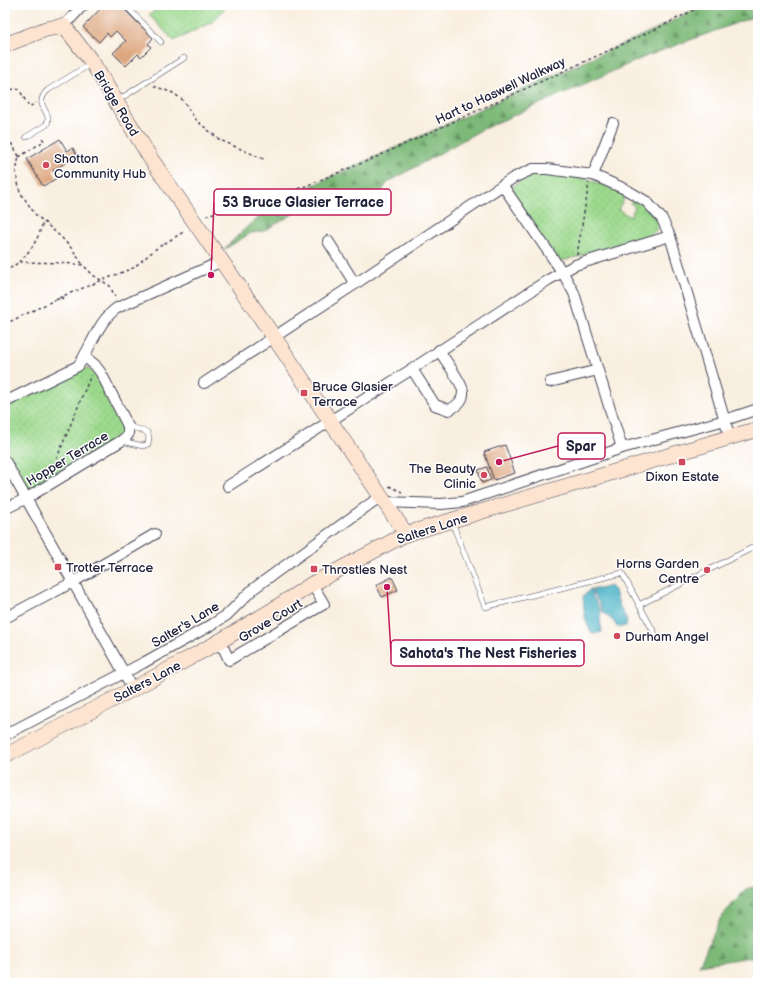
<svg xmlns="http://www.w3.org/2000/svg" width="763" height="988" font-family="'Balsamiq Sans',sans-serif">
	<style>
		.grass { fill: url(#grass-dots); stroke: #5f7e64 }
		.forest { fill: url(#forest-firs); stroke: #506e5a }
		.water { fill: #47b1c5; stroke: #346a80 }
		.building { fill: #dda67e }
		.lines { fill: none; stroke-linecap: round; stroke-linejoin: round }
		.lane-casing { stroke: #424154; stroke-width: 6 }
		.street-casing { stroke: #424154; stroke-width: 12 }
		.secondary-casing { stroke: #424154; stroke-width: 16 }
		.path { stroke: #424154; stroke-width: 1.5; stroke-dasharray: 3 3; stroke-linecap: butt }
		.lane { stroke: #fff; stroke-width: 5 }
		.street { stroke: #fff; stroke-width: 10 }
		.secondary { stroke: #fde4d1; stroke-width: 15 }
		.poi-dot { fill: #d1495b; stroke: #fff; stroke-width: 1.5 }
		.labels { text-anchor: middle; stroke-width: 3; stroke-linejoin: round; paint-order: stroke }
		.street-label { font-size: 13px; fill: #22223b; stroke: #fff }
		.poi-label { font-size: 13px; fill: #22223b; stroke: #fff; text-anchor: start }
		.leader { fill: none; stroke: #c2185b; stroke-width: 1.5 }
		.callout-dot { fill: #c2185b; stroke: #fff; stroke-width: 1.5 }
		.callout { fill: #fff; stroke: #c2185b; stroke-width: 1.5 }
		.callout-label { font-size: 14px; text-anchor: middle; font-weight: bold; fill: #22223b }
	</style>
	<defs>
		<pattern id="grass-dots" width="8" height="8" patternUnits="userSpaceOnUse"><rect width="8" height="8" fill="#9cd98d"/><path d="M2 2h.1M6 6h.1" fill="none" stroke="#86ba7b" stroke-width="1.8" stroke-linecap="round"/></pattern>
		<pattern id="forest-firs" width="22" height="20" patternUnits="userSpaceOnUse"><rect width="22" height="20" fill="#7db978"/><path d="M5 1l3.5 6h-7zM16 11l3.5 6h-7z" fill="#669664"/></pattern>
	</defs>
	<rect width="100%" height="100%" fill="#fff"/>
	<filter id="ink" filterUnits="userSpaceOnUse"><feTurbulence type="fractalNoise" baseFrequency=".025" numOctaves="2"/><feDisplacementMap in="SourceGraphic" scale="8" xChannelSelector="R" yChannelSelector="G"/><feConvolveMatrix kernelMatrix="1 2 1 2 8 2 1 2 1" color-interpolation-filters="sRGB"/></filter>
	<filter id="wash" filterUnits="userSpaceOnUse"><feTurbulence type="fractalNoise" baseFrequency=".012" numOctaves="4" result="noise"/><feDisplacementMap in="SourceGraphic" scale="16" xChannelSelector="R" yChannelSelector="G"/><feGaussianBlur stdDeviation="0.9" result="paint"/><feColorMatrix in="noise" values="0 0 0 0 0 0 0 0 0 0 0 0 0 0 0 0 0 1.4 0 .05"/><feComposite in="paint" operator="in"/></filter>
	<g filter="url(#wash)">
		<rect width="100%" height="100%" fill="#f9efe0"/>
		<!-- grass -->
		<g class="grass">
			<path d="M155 5H228L212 22 174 41 149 15 153 13Z"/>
			<path d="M555 174 587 179 622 192 624 199 618 209 630 217 635 206 630 203 633 199C647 205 672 225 648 236L559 262 513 194V187C524 174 539 175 555 174Z"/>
			<path d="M88 368 90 369 96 376 123 426 122 435 31 488 26 487 5 451V408L83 369Z"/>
		</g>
		<!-- forest -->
		<g class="forest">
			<path d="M704 5H758V15L647 56 481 130 387 183 378 197 359 207 350 196 339 201 330 192 308 202 302 201 294 206 293 214 264 231 251 233 223 250 250 224 287 197 658 28Z"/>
			<path d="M758 886V956L699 965 721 917 746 889Z"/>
		</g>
		<!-- water -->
		<g class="water">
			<path d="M610 586 615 591 620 607 627 620 626 626 617 627 614 622 603 612 599 603 593 594 594 589H600Z"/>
			<path d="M590 589H592V595L601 611 600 618 602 632 593 634C584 625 584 609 583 597Z"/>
		</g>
		<g id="blocks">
			<!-- building -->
			<g class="building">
				<path d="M104 5H120L153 38 148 44 151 47 141 57 138 54 126 66 113 53 126 41 116 31 110 37 107 33 99 42 83 27Z"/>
				<path d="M60 139 67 151 73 148 77 156 53 170 57 178 43 186 27 159Z"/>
				<path d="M505 445 515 473 494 480 484 452Z"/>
				<path d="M487 467 491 480 482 483 478 470Z"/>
				<path d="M392 577 398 590 382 597 376 585Z"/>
			</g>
		</g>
	</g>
	<g filter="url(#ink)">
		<use href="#blocks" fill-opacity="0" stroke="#424154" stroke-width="1"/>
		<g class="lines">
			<!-- lane casing -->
			<g class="lane-casing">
				<g id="lane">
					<path d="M125 5 161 42"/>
					<path d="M117 101 184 58"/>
					<path d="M26 137 46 125C55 112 31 106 48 90L92 63"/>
					<path d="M122 441 143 446 148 444 149 437 147 432 128 426"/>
					<path d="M452 522 485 607 622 573 656 636"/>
					<path d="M639 605 756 546 758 547"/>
				</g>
			</g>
			<!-- street casing -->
			<g class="street-casing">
				<g id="street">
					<path d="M64 26 83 5"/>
					<path d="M593 175 613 123"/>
					<path d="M503 186 563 273 574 293 622 448"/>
					<path d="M328 241 355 284"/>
					<path d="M412 369 435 405 449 410C457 406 464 400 463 391 462 382 444 359 439 350"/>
					<path d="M550 382 598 370"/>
					<path d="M204 383 355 284 513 178 533 169H547L593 175 625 189 647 202 662 219 670 236 730 438"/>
					<path d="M5 402 78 366C91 348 98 321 117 308L222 261"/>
					<path d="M5 461 133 689"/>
					<path d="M228 486 412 369 548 280 575 265 670 236"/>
					<path d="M385 502 441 504 462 502 622 448 725 420 758 409"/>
					<path d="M5 509 27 498 121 441 128 435V426L101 373 95 365 85 357"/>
					<path d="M5 618 73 582 155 534"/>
					<path d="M215 644 224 649 229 660 324 604 312 584"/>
					<path d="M5 735 143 663 213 624 227 615 253 589 381 496"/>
				</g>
			</g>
			<!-- secondary casing -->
			<g class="secondary-casing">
				<g id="secondary">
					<path d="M5 45 46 29 64 26 92 62 151 159 274 337 406 534"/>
					<path d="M5 756 133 689 215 644 271 611 312 584 406 534 758 429"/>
				</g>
			</g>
			<!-- path -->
			<g class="path">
				<path d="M154 86 173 93 184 101 189 110 197 121 220 140 266 160"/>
				<path d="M5 90 19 89 29 107 36 103"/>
				<path d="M5 133 19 156 16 173 20 192 35 214 62 238 73 250 83 265"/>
				<path d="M19 157 44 141 41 136"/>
				<path d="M206 216 209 214 244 207 303 187 372 159 658 28 704 5"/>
				<path d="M577 255 589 183"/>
				<path d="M19 262C32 249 38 240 43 222"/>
				<path d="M5 272 19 262 64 263 83 265 93 275 110 286 115 297"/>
				<path d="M56 299 61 300 63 297"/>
				<path d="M5 324 63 296 133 268 157 248 185 231"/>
				<path d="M52 470 91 375"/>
				<path d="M389 486 402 492"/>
			</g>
			<!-- lane -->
			<use href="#lane" class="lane"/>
			<!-- street -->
			<use href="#street" class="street"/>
			<!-- secondary -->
			<use href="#secondary" class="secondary"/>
		</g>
	</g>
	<!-- markers -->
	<g class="poi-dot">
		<circle cx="46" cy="165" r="4"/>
		<rect x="300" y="389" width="8" height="8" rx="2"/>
		<rect x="678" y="458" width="8" height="8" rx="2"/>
		<circle cx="484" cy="475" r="4"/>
		<rect x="54" y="563" width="8" height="8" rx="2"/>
		<rect x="310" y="565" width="8" height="8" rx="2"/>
		<circle cx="707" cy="570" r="4"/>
		<circle cx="617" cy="636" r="4"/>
	</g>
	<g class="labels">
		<!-- street labels -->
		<g class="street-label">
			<text transform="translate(500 90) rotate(-25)" y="5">Hart to Haswell Walkway</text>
			<text transform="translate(117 103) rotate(59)" y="5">Bridge Road</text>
			<text transform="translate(67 458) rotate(-31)" y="5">Hopper Terrace</text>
			<text transform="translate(432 528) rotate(-18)" y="5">Salters Lane</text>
			<text transform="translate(270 620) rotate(-31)" y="5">Grove Court</text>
			<text transform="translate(185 624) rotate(-31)" y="5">Salter's Lane</text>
			<text transform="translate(147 681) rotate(-28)" y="5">Salters Lane</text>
		</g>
		<!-- poi labels -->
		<g class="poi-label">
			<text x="54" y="163">Shotton<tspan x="54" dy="15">Community Hub</tspan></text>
			<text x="312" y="391">Bruce Glasier<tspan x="312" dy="15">Terrace</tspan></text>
			<text x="476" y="473" text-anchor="end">The Beauty<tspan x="476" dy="15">Clinic</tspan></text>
			<text x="682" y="481" text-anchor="middle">Dixon Estate</text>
			<text x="699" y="568" text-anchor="end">Horns Garden<tspan x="699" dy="15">Centre</tspan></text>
			<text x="66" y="572">Trotter Terrace</text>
			<text x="322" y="574">Throstles Nest</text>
			<text x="625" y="641">Durham Angel</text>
		</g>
	</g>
	<!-- callouts -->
	<path class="leader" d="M211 275L214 202M499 462L558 446M387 587L391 653"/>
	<g class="callout-dot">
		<circle cx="211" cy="275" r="4"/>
		<circle cx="499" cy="462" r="4"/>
		<circle cx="387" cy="587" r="4"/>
	</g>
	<g class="callout">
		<rect x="214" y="189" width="177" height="26" rx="4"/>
		<rect x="558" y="433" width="47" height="26" rx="4"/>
		<rect x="391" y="640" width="193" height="26" rx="4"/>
	</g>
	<g class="callout-label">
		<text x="303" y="207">53 Bruce Glasier Terrace</text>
		<text x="581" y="451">Spar</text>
		<text x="488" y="658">Sahota's The Nest Fisheries</text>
	</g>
	<!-- margin -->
	<rect width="763" height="988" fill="none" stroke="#fff" stroke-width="20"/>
</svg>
